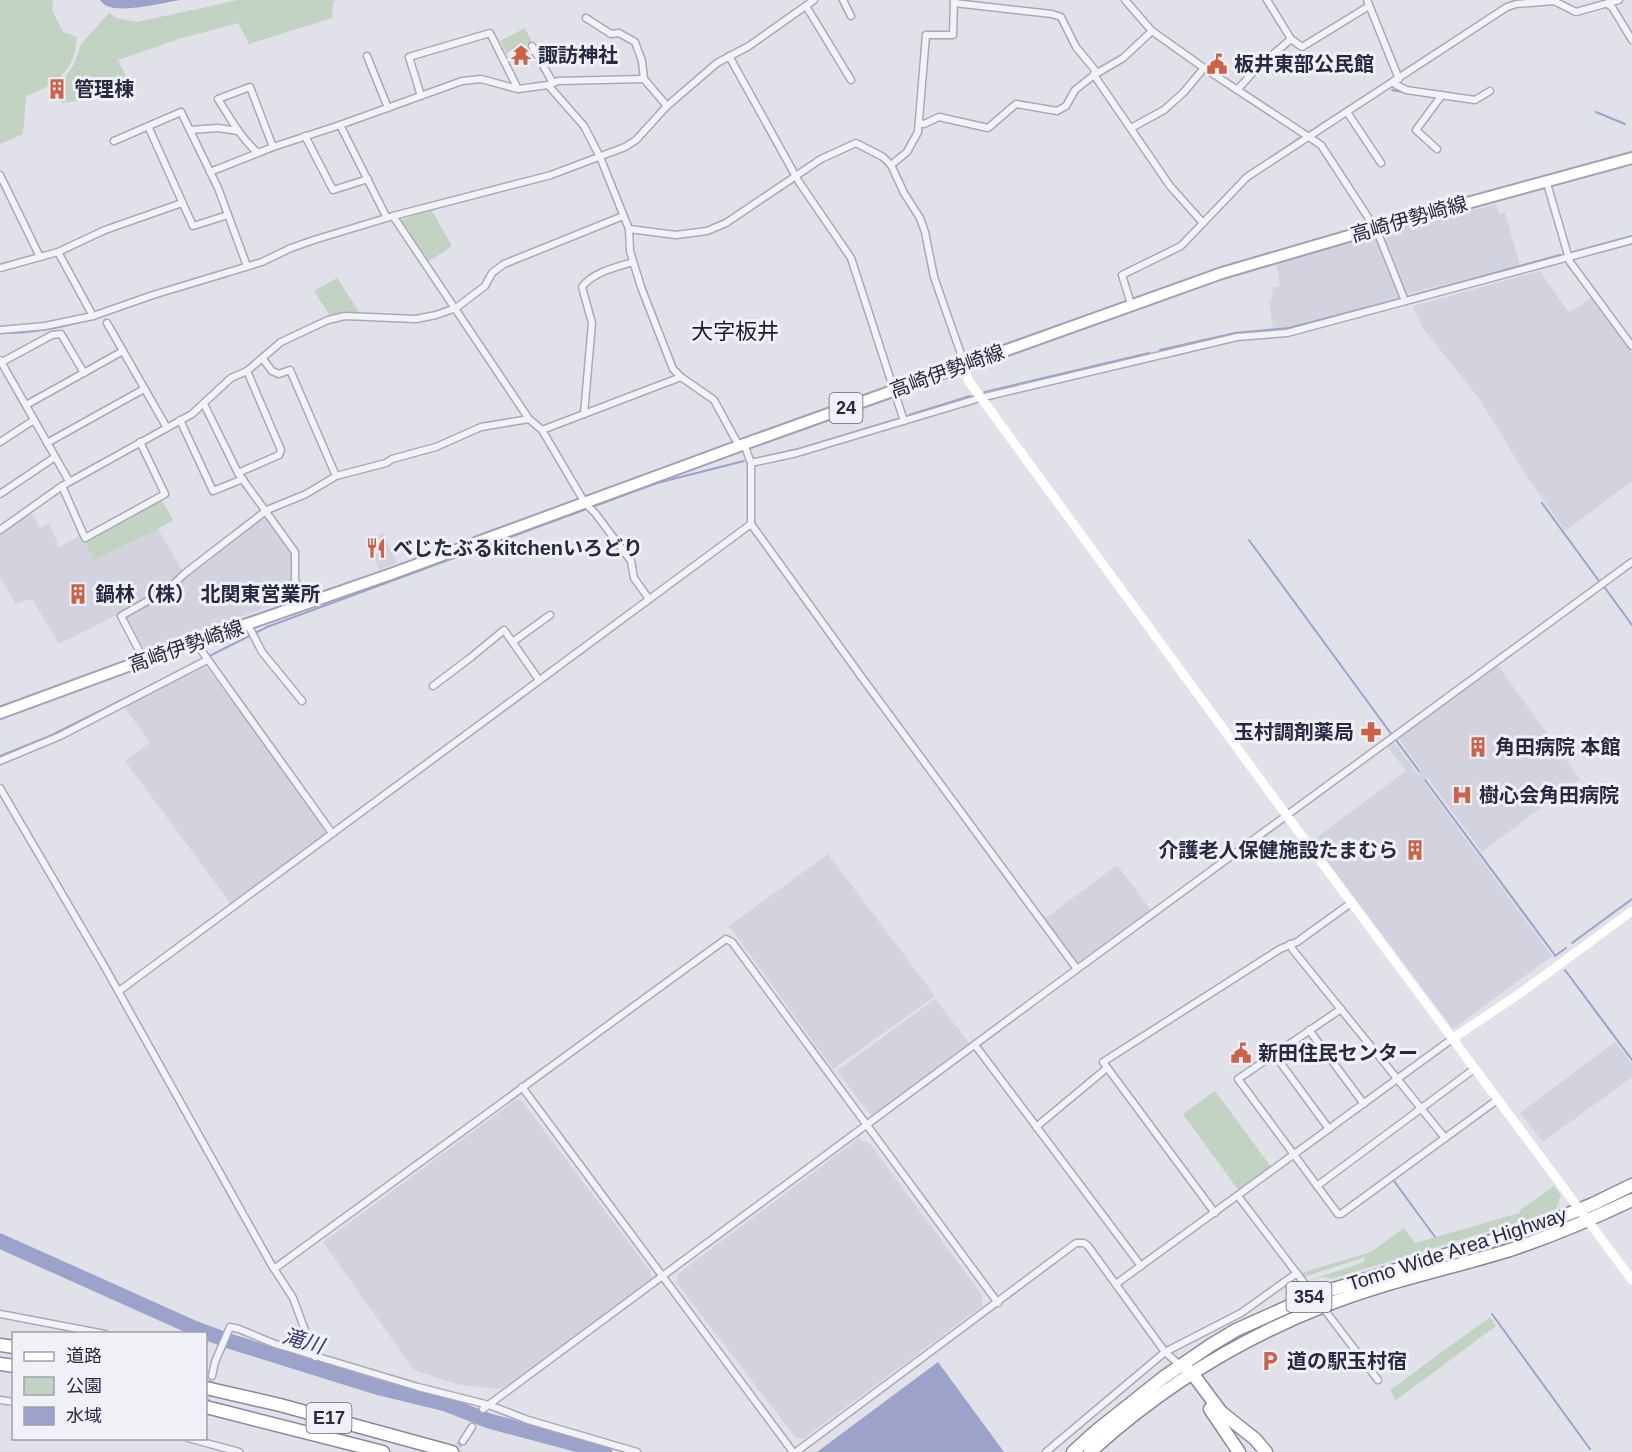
<svg xmlns="http://www.w3.org/2000/svg" width="1632" height="1452" font-family="Arial,'Noto Sans JP',sans-serif">
	<style>
		.built { fill: #d2d3de }
		.green { fill: #c2d3c3 }
		.water { fill: #9ca2c9 }
		.lines { fill: none; stroke-linecap: round; stroke-linejoin: round }
		.stream { stroke: #9ca2c9; stroke-width: 2 }
		.river { stroke: #9ca2c9; stroke-width: 15 }
		.street-tunnel { stroke: #bbbcc7; stroke-width: 6; stroke-dasharray: 6 3; stroke-linecap: butt }
		.street-casing { stroke: #a9aab7; stroke-width: 9 }
		.primary-casing { stroke: #a0a1b5; stroke-width: 14 }
		.highway-casing { stroke: #8889a0; stroke-width: 15 }
		.street { stroke: #f3f3f7; stroke-width: 6 }
		.secondary { stroke: #fff; stroke-width: 9 }
		.primary { stroke: #fff; stroke-width: 10 }
		.highway { stroke: #fff; stroke-width: 12 }
		.labels { text-anchor: middle; stroke-width: 6; stroke-linejoin: round; paint-order: stroke }
		.shield { fill: #f0f0f7; stroke: #656578; stroke-width: 1.5 }
		.shield-label { font-size: 18px; font-weight: bold; fill: #292941 }
		.poi-label { font-size: 20px; font-weight: bold; fill: #292941; stroke: #f0f0f7; text-anchor: start }
		.street-label { font-size: 20px; fill: #292941; stroke: #f0f0f7 }
		.water-label { font-size: 21px; font-style: italic; fill: #333975; stroke: #f0f0f7 }
		.quarter-label { font-size: 22px; fill: #1b1b32; stroke: #f0f0f7 }
	</style>
	<rect width="100%" height="100%" fill="#e0e1e9"/>
	<!-- built -->
	<g class="built">
		<path d="M1496 204 1499 214 1505 213 1520 265 1407 294 1383 237 1385 233Z"/>
		<path d="M1374 235 1400 297 1289 327 1273 328 1269 300 1273 297 1272 288 1280 286 1276 263Z"/>
		<path d="M1540 271 1569 313 1591 298 1632 353V481L1565 531 1522 469 1479 398 1422 327 1413 306Z"/>
		<path d="M31 513 40 528 49 523 59 547 81 535 93 561 158 529 182 570 167 588 159 593 59 644 32 599 16 604 0 578V535Z"/>
		<path d="M261 519H267L291 553V582L297 596 146 652 127 619 129 615 165 597 188 574Z"/>
		<path d="M383 533 397 563 379 570 366 541Z"/>
		<path d="M206 666 330 831 232 905 125 761 150 742 124 707Z"/>
		<path d="M1495 667H1499L1580 779 1482 852 1428 778 1423 781 1552 956 1453 1029 1312 841 1406 771 1387 746 1393 741 1417 773 1421 770 1398 738Z"/>
		<path d="M828 854 935 996 833 1069 729 926Z"/>
		<path d="M1117 865 1151 910 1081 963 1077 962 1044 919Z"/>
		<path d="M935 999 969 1043 871 1116 837 1071Z"/>
		<path d="M1615 1042 1632 1064V1077L1543 1142 1520 1113Z"/>
		<path d="M517 1099 522 1101 651 1272V1279L501 1389 459 1385 414 1370 323 1242Z"/>
		<path d="M858 1139 870 1144 982 1295V1306L803 1439 796 1438 676 1282 679 1273Z"/>
	</g>
	<!-- green -->
	<g class="green">
		<path d="M0 0H53L52 10 63 32 77 37C75 71 56 85 26 96L23 134 0 144Z"/>
		<path d="M238 0H336L333 4 332 18 249 44 238 23 179 39 118 60 131 86 79 101 63 103 59 97 65 90 62 82 74 64 81 44 109 13 116 18 137 22Z"/>
		<path d="M525 28 532 42 507 54 500 41Z"/>
		<path d="M431 209 452 246 428 262 400 221 402 219Z"/>
		<path d="M337 278 360 313 329 314 314 291Z"/>
		<path d="M161 499 173 520 158 529 93 561 84 540Z"/>
		<path d="M1215 1091 1271 1167 1239 1191 1183 1114Z"/>
		<path d="M1554 1186 1561 1196 1556 1209 1533 1218 1331 1279 1324 1277 1307 1281 1364 1262 1365 1257 1304 1277 1301 1273 1371 1252 1404 1228 1415 1243 1519 1213 1520 1210Z"/>
		<path d="M1490 1317 1496 1326 1395 1401 1390 1390Z"/>
	</g>
	<!-- water -->
	<g class="water">
		<path d="M100 0H180C163 3 123 13 107 6 106 6 100 1 100 0Z"/>
		<path d="M938 1362 1004 1452H817Z"/>
	</g>
	<g class="lines">
		<!-- stream -->
		<g class="stream">
			<path d="M1392 90 1413 94"/>
			<path d="M1596 112 1625 124"/>
			<path d="M1309 133 1326 121"/>
			<path d="M1291 144 1301 137"/>
			<path d="M1573 252 1632 236"/>
			<path d="M159 296 228 276"/>
			<path d="M1410 296 1560 255"/>
			<path d="M0 333C52 334 100 317 148 300"/>
			<path d="M1160 350 1235 333 1289 328 1399 299"/>
			<path d="M985 392 1149 353"/>
			<path d="M909 415 970 396"/>
			<path d="M755 459 802 448 897 419"/>
			<path d="M1542 503 1599 581"/>
			<path d="M1249 540 1392 735"/>
			<path d="M1605 588 1632 625"/>
			<path d="M1396 740 1419 771"/>
			<path d="M0 756 50 736 267 627 657 483 744 461"/>
			<path d="M1425 780 1554 954 1555 956 1566 948"/>
			<path d="M1572 943 1632 899"/>
			<path d="M1565 970 1632 1060"/>
			<path d="M1394 1181 1435 1237"/>
			<path d="M1492 1314 1590 1449"/>
		</g>
		<!-- river -->
		<path class="river" d="M0 1241 194 1328 229 1341 380 1388 446 1404 489 1421 605 1452"/>
		<!-- street-tunnel -->
		<g class="street-tunnel">
			<path d="M206 1404 212 1376"/>
			<path d="M452 1452 463 1441"/>
		</g>
		<!-- street casing -->
		<g class="street-casing">
			<g id="street">
				<path d="M843 0 851 16"/>
				<path d="M1125 0 1152 31 1204 68 1321 145 1377 231 1405 301"/>
				<path d="M1267 0 1291 39 1302 47 1369 6"/>
				<path d="M1367 0 1399 79"/>
				<path d="M954 3 1052 14 1061 17 1076 47 1095 70 1094 75 1170 186 1203 223"/>
				<path d="M1607 4 1612 7 1632 40"/>
				<path d="M806 6 851 80"/>
				<path d="M586 18 611 34 619 33 635 42 642 61 644 79 667 106"/>
				<path d="M532 46 553 83"/>
				<path d="M367 56 388 108"/>
				<path d="M729 56 799 182 851 258 904 421"/>
				<path d="M1393 83 1406 90 1475 100 1490 91"/>
				<path d="M548 85 558 81 644 79"/>
				<path d="M1237 90 1257 68 1291 39"/>
				<path d="M421 96 409 57 490 33 518 89"/>
				<path d="M1347 112 1381 163"/>
				<path d="M919 123 924 124 939 117 988 128 1016 104 1057 111 1066 106 1075 90 1094 75 1123 58 1152 31"/>
				<path d="M148 126 193 226 228 215"/>
				<path d="M1131 128 1164 110 1184 92 1204 68"/>
				<path d="M190 130 218 128 238 131"/>
				<path d="M305 136 333 190 368 179"/>
				<path d="M114 141 181 112 218 188 247 266"/>
				<path d="M1437 149 1416 130 1442 95"/>
				<path d="M258 153C241 138 230 118 218 99L250 87 273 147"/>
				<path d="M891 165 907 152 918 132 926 35H953L954 0"/>
				<path d="M210 172 273 147 340 125"/>
				<path d="M0 175 40 257"/>
				<path d="M1546 180 1570 262 1632 346"/>
				<path d="M393 216 529 419 542 430 585 503 595 513 631 561 634 578 649 599"/>
				<path d="M387 218 340 125 462 81 481 79 518 89 548 85 584 126 600 157 629 229 630 251 641 287 673 369 681 377 714 400 739 446"/>
				<path d="M629 229 676 235 707 231 726 223 821 159 856 143 883 157 891 165 904 193 920 218 925 232 934 277 961 354 963 365"/>
				<path d="M58 252 105 230 182 203"/>
				<path d="M0 268 58 252 93 316"/>
				<path d="M1131 304 1122 275 1181 246 1247 177 1507 7 1516 4 1554 1 1576 12 1619 0"/>
				<path d="M107 323 167 428"/>
				<path d="M0 330 45 326 93 316 153 295 262 262 291 248 317 239 393 216 551 175 625 147 636 140 667 106 717 63 749 46 814 0"/>
				<path d="M263 359 272 371 279 374 290 370 336 476"/>
				<path d="M0 360 69 481"/>
				<path d="M2 362 52 335 61 334 84 373"/>
				<path d="M204 404 238 473 295 552V580L307 604"/>
				<path d="M26 405 123 351"/>
				<path d="M584 414 592 323 582 287C593 272 617 267 633 262"/>
				<path d="M180 420 213 491 243 479"/>
				<path d="M542 430 681 377"/>
				<path d="M0 442 34 420"/>
				<path d="M47 443 144 389"/>
				<path d="M744 444 751 463V524L863 679 1077 969"/>
				<path d="M751 463 797 453 980 398 1237 337 1287 333 1632 240"/>
				<path d="M238 473 279 455 281 450 247 371"/>
				<path d="M62 486 85 538 165 494 140 442"/>
				<path d="M0 494 55 457"/>
				<path d="M0 530 62 486 192 414 231 378 247 371 281 342 328 320 345 316 416 319 436 315 456 308 485 286 492 273 504 264 623 216"/>
				<path d="M248 625 262 652 302 701"/>
				<path d="M514 641 550 615"/>
				<path d="M196 643 332 833"/>
				<path d="M144 660 121 616 169 589 184 574 267 510 306 494 336 476 386 463 392 459 436 447 481 427 529 419"/>
				<path d="M433 686 470 658 504 630 539 680"/>
				<path d="M0 761 60 736 207 660"/>
				<path d="M0 788 103 964 271 1264 293 1298 315 1357"/>
				<path d="M1290 944 1293 950 1445 1138"/>
				<path d="M119 991 751 524"/>
				<path d="M1341 1009 1238 1079 1338 1214H1341L1497 1100"/>
				<path d="M1309 1030 1364 1104"/>
				<path d="M975 1045 1141 1266"/>
				<path d="M1274 1054 1329 1129"/>
				<path d="M522 1087 793 1452"/>
				<path d="M1036 1127 1107 1068"/>
				<path d="M1317 1186 1474 1069"/>
				<path d="M1238 1196 1378 1380"/>
				<path d="M1215 1213 1103 1062 1280 949 1297 942 1351 903"/>
				<path d="M274 1269 726 939 732 942 998 1303"/>
				<path d="M1116 1284 1452 1039"/>
				<path d="M0 1314 105 1334"/>
				<path d="M212 1376 215 1362 230 1327 239 1329 275 1344 418 1387 489 1405 528 1420 637 1452"/>
				<path d="M0 1400 14 1402"/>
				<path d="M483 1409 1039 997 1632 562"/>
				<path d="M188 1438 239 1452"/>
				<path d="M463 1441 472 1427"/>
				<path d="M796 1452 1076 1243H1084L1088 1246 1165 1352 1181 1366"/>
				<path d="M1046 1452 1165 1352 1241 1313 1297 1273"/>
			</g>
		</g>
		<!-- primary casing -->
		<g class="primary-casing">
			<path id="primary" d="M0 713 144 660 391 574 750 442 1222 273 1376 228 1632 158"/>
		</g>
		<!-- highway casing -->
		<g class="highway-casing">
			<g id="highway">
				<path d="M0 1345 14 1347"/>
				<path d="M0 1364 14 1366"/>
				<path d="M1187 1370 1192 1373 1221 1412 1255 1439 1266 1452"/>
				<path d="M206 1388 280 1405 452 1452"/>
				<path d="M206 1407 383 1452"/>
				<path d="M1210 1409 1239 1452"/>
				<path d="M1073 1452 1096 1431 1164 1377 1211 1345 1236 1330 1314 1295 1534 1228 1593 1204 1632 1185"/>
				<path d="M1090 1452C1159 1389 1237 1340 1324 1306 1384 1282 1448 1269 1510 1250 1552 1236 1592 1219 1632 1200"/>
			</g>
		</g>
		<!-- street -->
		<use href="#street" class="street"/>
		<!-- secondary -->
		<g class="secondary">
			<path d="M963 365 968 380 1287 816 1632 1280"/>
			<path d="M1452 1039 1522 992 1632 911"/>
		</g>
		<!-- primary -->
		<use href="#primary" class="primary"/>
		<!-- highway -->
		<use href="#highway" class="highway"/>
	</g>
	<!-- icons -->
	<defs>
		<g id="temple-bare" transform="scale(1.62)"><path d="M0-6L5-2H3V0L6.5 2.5H4V6H1.5V3h-3V6H-4V2.5H-6.5L-3 0V-2H-5Z" fill="#ce6246" stroke="#f0f0f7" stroke-width="2.5" paint-order="stroke"/></g>
		<g id="civic-bare" transform="scale(1.62)"><path d="M-.6-6.5H3V-4.5H.6V-3L4-1V1h2V6H-6V1h2V-1L-.6-3ZM-1.2 2.5V6h2.4V2.5Z" fill="#ce6246" stroke="#f0f0f7" stroke-width="2.5" paint-order="stroke"/></g>
		<g id="building-bare" transform="scale(1.62)"><path d="M-4-6H4V6H1V3H-1V6H-4ZM-2.5-4.3h1.7v1.8h-1.7ZM.8-4.3h1.7v1.8H.8ZM-2.5-1h1.7V.8h-1.7ZM.8-1h1.7V.8H.8Z" fill="#ce6246" stroke="#f0f0f7" stroke-width="2.5" paint-order="stroke"/></g>
		<g id="restaurant-bare" transform="scale(1.62)"><path d="M-5-6h1v4h1v-4h1v4h1v-4h1v5L-1.5 .5V6h-2V.5L-5-1ZM5-6V6H3V1.5H1.5Q1.5-4 5-6Z" fill="#ce6246" stroke="#f0f0f7" stroke-width="2.5" paint-order="stroke"/></g>
		<g id="pharmacy-bare" transform="scale(1.62)"><path d="M-2-6h4v4h4v4h-4v4h-4v-4h-4v-4h4Z" fill="#ce6246" stroke="#f0f0f7" stroke-width="2.5" paint-order="stroke"/></g>
		<g id="hospital-bare" transform="scale(1.62)"><path d="M-5-5h3v3.5h4V-5h3V5h-3V1.5h-4V5h-3Z" fill="#ce6246" stroke="#f0f0f7" stroke-width="2.5" paint-order="stroke"/></g>
		<g id="parking-bare" transform="scale(1.62)"><path d="M-3.5-5.5H1a3.5 3.5 0 0 1 0 7H-1V5.5H-3.5ZM-1-3.4V-.6H.8a1.4 1.4 0 0 0 0-2.8Z" fill="#ce6246" stroke="#f0f0f7" stroke-width="2.5" paint-order="stroke"/></g>
	</defs>
	<g fill-rule="evenodd">
		<use href="#temple-bare" x="521" y="55"/>
		<use href="#civic-bare" x="1217" y="64"/>
		<use href="#building-bare" x="57" y="89"/>
		<use href="#restaurant-bare" x="376" y="548"/>
		<use href="#building-bare" x="78" y="594"/>
		<use href="#pharmacy-bare" x="1371" y="732"/>
		<use href="#building-bare" x="1478" y="747"/>
		<use href="#hospital-bare" x="1462" y="795"/>
		<use href="#building-bare" x="1415" y="850"/>
		<use href="#civic-bare" x="1241" y="1053"/>
		<use href="#parking-bare" x="1270" y="1361"/>
	</g>
	<g class="labels">
		<!-- shield labels -->
		<g class="shield">
			<rect x="829.5" y="393" width="33" height="30" rx="4.5"/>
			<rect x="1286.5" y="1282" width="45" height="30" rx="4.5"/>
			<rect x="306.5" y="1403" width="45" height="30" rx="4.5"/>
		</g>
		<g class="shield-label">
			<text x="846" y="414">24</text>
			<text x="1309" y="1303">354</text>
			<text x="329" y="1424">E17</text>
		</g>
		<!-- poi labels -->
		<g class="poi-label">
			<text x="538" y="62">諏訪神社</text>
			<text x="1234" y="71">板井東部公民館</text>
			<text x="74" y="96">管理棟</text>
			<text x="393" y="555">べじたぶるkitchenいろどり</text>
			<text x="95" y="601">鍋林（株） 北関東営業所</text>
			<text x="1354" y="739" text-anchor="end">玉村調剤薬局</text>
			<text x="1495" y="754">角田病院 本館</text>
			<text x="1479" y="802">樹心会角田病院</text>
			<text x="1398" y="857" text-anchor="end">介護老人保健施設たまむら</text>
			<text x="1258" y="1060">新田住民センター</text>
			<text x="1287" y="1368">道の駅玉村宿</text>
		</g>
		<!-- street labels -->
		<g class="street-label">
			<text transform="translate(1409 219) rotate(-16)" y="7">高崎伊勢崎線</text>
			<text transform="translate(947 371) rotate(-20)" y="7">高崎伊勢崎線</text>
			<text transform="translate(186 646) rotate(-19)" y="7">高崎伊勢崎線</text>
			<text transform="translate(1457 1249) rotate(-18)" y="7">Tomo Wide Area Highway</text>
		</g>
		<!-- water labels -->
		<g class="water-label">
			<text transform="translate(303 1341) rotate(16)" y="7">滝川</text>
		</g>
		<!-- quarter labels -->
		<g class="quarter-label">
			<text x="735" y="339">大字板井</text>
		</g>
	</g>
	<!-- legend -->
	<rect x="12" y="1332" width="195" height="108" fill="#f0f0f7" stroke="#a0a0ae" stroke-width="1.5"/>
	<rect x="24" y="1352" width="30" height="9" fill="#ffffff" stroke="#a0a0ae" stroke-width="1.5"/>
	<text x="66" y="1362" font-size="18" fill="#292941">道路</text>
	<rect x="24" y="1377" width="30" height="18" fill="#c2d3c3" stroke="#a0a0ae" stroke-width="1.5"/>
	<text x="66" y="1392" font-size="18" fill="#292941">公園</text>
	<rect x="24" y="1407" width="30" height="18" fill="#9ca2c9" stroke="#a0a0ae" stroke-width="1.5"/>
	<text x="66" y="1422" font-size="18" fill="#292941">水域</text>
</svg>
